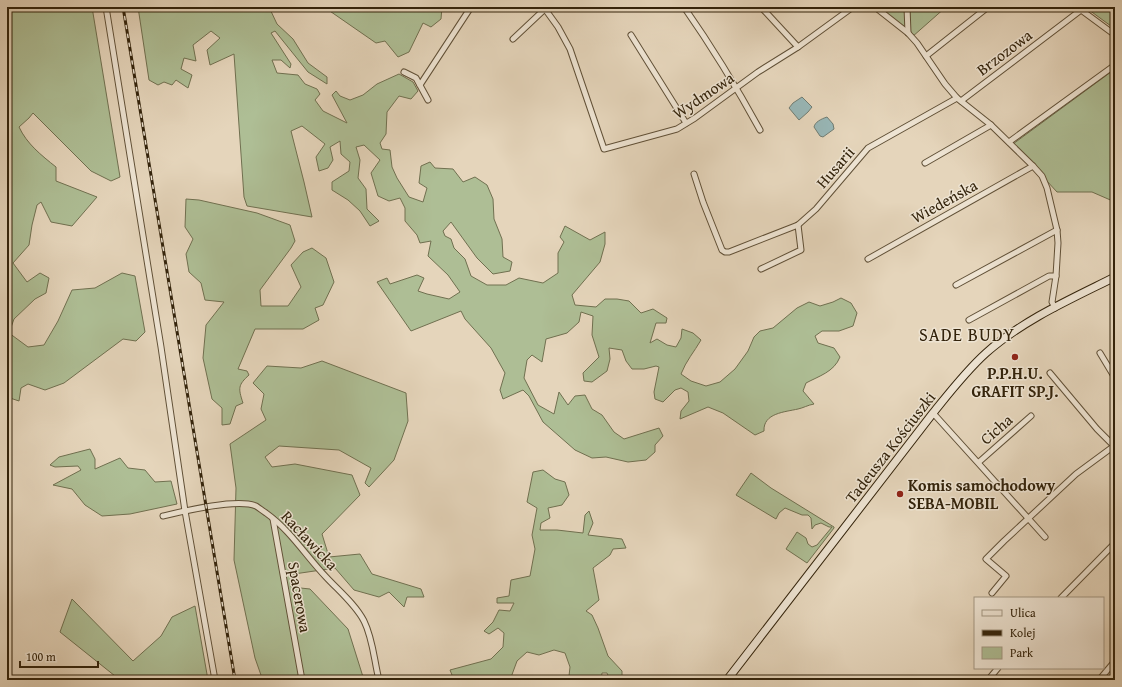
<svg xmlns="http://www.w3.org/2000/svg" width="1122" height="687" font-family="'Gentium Book Plus',serif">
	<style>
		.green { fill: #aebe95; stroke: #707050 }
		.water { fill: #98b7b7; stroke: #707c72 }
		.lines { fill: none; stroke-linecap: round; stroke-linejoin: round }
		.minor-casing { stroke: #605037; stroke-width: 7 }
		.secondary-casing { stroke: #33230b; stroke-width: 9 }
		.minor { stroke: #eee4d3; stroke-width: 5 }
		.secondary { stroke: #eee4d3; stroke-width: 7 }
		.rail-casing { stroke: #33230b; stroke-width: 3 }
		.rail { stroke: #eee4d3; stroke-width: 1.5; stroke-dasharray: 4.5; stroke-linecap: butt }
		.poi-dot { fill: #8f2418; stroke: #eee4d3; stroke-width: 1.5 }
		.labels { text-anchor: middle; stroke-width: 3; stroke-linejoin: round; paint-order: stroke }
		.street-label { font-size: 16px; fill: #33230b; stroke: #eee4d3 }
		.poi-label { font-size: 16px; font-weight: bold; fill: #33230b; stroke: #eee4d3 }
		.quarter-label { font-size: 18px; letter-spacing: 1px; fill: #33230b; stroke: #eee4d3 }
	</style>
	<rect width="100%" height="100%" fill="#e5d5bb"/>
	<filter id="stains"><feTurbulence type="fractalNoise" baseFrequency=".005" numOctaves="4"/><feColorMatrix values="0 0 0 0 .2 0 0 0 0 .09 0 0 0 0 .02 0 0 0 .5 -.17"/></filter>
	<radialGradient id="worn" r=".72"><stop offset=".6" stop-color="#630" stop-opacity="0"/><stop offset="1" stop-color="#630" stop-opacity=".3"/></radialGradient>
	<!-- green -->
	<g class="green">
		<path d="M7 7H92L120 177 111 181 91 171 33 113 29 118 19 127C27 144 41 155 56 167V181L97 197 72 226 51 222 41 202 37 205 32 225 29 245 13 263 27 282 40 273 49 278 46 293 35 299 14 319 9 333 28 347 44 345 58 321 72 290 95 288 122 273 135 276 145 332 136 341 123 339 64 383 45 390 28 384 21 388 19 401 7 397Z"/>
		<path d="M138 7H269L277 24 293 39 308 63 327 77V84L308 72 275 31 271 33 291 64 290 68 281 60H272L277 73 298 75 305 84 317 89 320 94 315 100 323 111 347 123 332 95 336 91 340 96 350 100 363 95 377 84 399 74 413 82 418 91 411 99 399 96 387 112 386 134 380 143 382 149 390 150 392 167 397 178 409 197 423 202 427 188 419 183 421 166 430 162 435 168 453 169 463 182 475 177 487 185 493 199 494 219 502 239 503 257 512 262 510 271 493 274 477 258 451 222 443 231 445 236 451 239 454 248 465 259 471 276 487 285H506L519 278 543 283 558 273V253L564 242 560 237 565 226 590 240 605 232V244L600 262 572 295 575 305 596 307 605 299H617L629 301 641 313 653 309 667 318 666 323H656L650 343 657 339 667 345 676 347 681 338 682 329 693 333 701 340C694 352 686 361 681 374L691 381 706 386 720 382 735 369 748 351 754 337 760 331 773 328 797 308 809 302 820 306 833 302 841 298 851 303 857 313 853 326 839 331H822L815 336 818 343 834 348 840 357C834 372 819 376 806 383L803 391 814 404C808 405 803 408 798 409 785 412 763 413 764 431L755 435 723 413 708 407 680 419 681 411 689 401 688 392 681 388 675 390 663 402 655 399 654 392 659 367 656 366 644 369H632L626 361 622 350 609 348 610 359 607 371 592 382 584 381 583 373 599 357 592 335 593 316 581 312 579 322 567 333 546 339 542 362 532 355 527 360 524 378 538 405 554 414 559 392 568 405 575 396 585 395 592 409 602 415 614 432 624 439 659 428 663 436 655 445V452L646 460 628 462 606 457 592 458 575 450 543 422 529 396 523 390 503 399 500 390 505 373 491 348 465 319 461 311 411 331 377 282 387 278 390 284 417 275 424 278 418 291 427 294 449 299 460 292 448 275 428 256 431 241 420 243 417 235 405 221V208L400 198 389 201 378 196 371 173 380 160 364 145 356 147 360 160 358 178 366 189 367 209 379 221 370 226 360 211 348 200 332 190V182L349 171 350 162 341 154 340 141 330 147 333 160 328 168 319 171 316 157 325 144 302 126 291 131 304 182 312 217 247 206 244 197 234 54 210 65 207 50 220 38 211 31 193 45 196 61 184 58 181 69 192 75 188 88 176 80 172 85 164 82 158 85 149 80Z"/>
		<path d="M324 7H442L441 19 431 27 423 23 409 52 398 57 385 41 376 43Z"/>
		<path d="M879 7H946L912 37Z"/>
		<path d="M1085 7H1115V29Z"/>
		<path d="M1115 69V202L1092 192H1057L1013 144Z"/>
		<path d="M186 199 199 200 257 213 290 225 295 241 291 248 260 290 261 306H288L301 287 291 265 303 252 312 248 326 258 334 282 323 305 315 308 319 320 303 329H255L238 369 247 371 249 375C238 385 238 388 243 403L236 406 230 424 222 425V408L212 399 203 358 206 325 224 302 205 300 201 283 189 272 186 254 193 239 185 227Z"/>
		<path d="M322 361 406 393 408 421 394 460 369 487 365 483 371 468 339 450 279 446 265 457 272 467 295 464 352 475 360 495 322 534 329 557 360 554 372 574 421 589 424 597H407L404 607 389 592 379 597 354 590 335 568 294 574 291 587 310 589 348 629 364 680H271L262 678 255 658 234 560 236 488 230 444 266 420 261 409 264 394 253 383 267 366 301 368Z"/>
		<path d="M90 449 95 459V469L120 458 128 468 145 470 155 482 171 481 177 504 130 514 102 516 85 505 72 489 53 485 81 470 78 466 55 467 50 465 59 457Z"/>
		<path d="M543 470 555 479 565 482 569 495 562 505 548 508 550 518 541 523 540 530H557L583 533 585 515 589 511 593 523 588 535 622 539 626 548 613 549 610 555 593 568 599 600 586 611 592 615 598 628 608 656 622 671V680H610L607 673H602L601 680H573L569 676 570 667 565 653 554 650 539 655 527 652 517 661 510 680H454L450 670 491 659 503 647 504 633 498 628 489 634 484 631 493 622 499 610 510 611 514 603H497V598L509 596 511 580 530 576 535 549 532 535 537 508 527 502 533 472Z"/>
		<path d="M751 473 771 488 834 527V528L807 563 786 549 797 532 806 538 808 544 812 547 817 545 832 527H829L821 523 815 525 812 529 811 518 808 515H802L785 508 779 513 776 519 736 495Z"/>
		<path d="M72 599 133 661 161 636 172 617 195 606 208 680H120L60 632Z"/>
	</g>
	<!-- water -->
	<g class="water">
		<path d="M802 97 812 107 808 112 799 120 789 108 793 103Z"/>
		<path d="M827 117 833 124 834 129 823 137 820 136 814 127C815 122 821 119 827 117Z"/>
	</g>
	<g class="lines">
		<!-- minor casing -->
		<g class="minor-casing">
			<g id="minor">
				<path d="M106 7 161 347 185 511 215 680"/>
				<path d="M684 7C712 47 737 88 760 130"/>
				<path d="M761 7 798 47"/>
				<path d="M875 7 908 33 917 43 945 84 957 98 991 125 1033 166 1042 176 1047 188 1057 230 1058 243 1056 276 1052 302 1055 308"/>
				<path d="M907 7 908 33"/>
				<path d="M1077 7 1115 35"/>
				<path d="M545 9 558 27 570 49 604 149 677 129 695 118 758 72 798 47 853 7"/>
				<path d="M631 35 686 123"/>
				<path d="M513 39 547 7"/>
				<path d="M926 56 988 7"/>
				<path d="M404 72 416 78 428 100"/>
				<path d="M420 85 471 7"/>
				<path d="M961 101 1081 10"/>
				<path d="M1009 142 1115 65"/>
				<path d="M925 163 991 125"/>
				<path d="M694 174 703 202 722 250 725 252H729L798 225 816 209 868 148 957 98"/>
				<path d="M868 259 1033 166"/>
				<path d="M761 269 801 250 798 225"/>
				<path d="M956 285 1057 230"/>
				<path d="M969 320 1049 276H1056"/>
				<path d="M1100 353 1115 378"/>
				<path d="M1050 373 1097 429 1115 447"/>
				<path d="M933 413 1045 537"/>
				<path d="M979 462 1031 416"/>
				<path d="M163 516C184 511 237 498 256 506 259 508 263 511 266 513 290 530 306 556 326 577 339 591 355 604 364 621 373 639 374 660 379 680"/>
				<path d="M273 519 302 680"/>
				<path d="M992 593 1006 576 986 559 1004 541 1076 474 1114 446"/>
				<path d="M1061 598 1115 543"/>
				<path d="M988 680 998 668"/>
				<path d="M1099 680 1115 661"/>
			</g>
		</g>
		<!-- secondary casing -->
		<g class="secondary-casing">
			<path id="secondary" d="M727 680 933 413C950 392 966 371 986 353 1023 320 1071 299 1115 277"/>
		</g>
		<!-- minor -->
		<use href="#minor" class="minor"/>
		<!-- secondary -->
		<use href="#secondary" class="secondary"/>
		<!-- rail casing -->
		<g class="rail-casing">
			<path id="rail" d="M123 7 235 680"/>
		</g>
		<!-- rail -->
		<use href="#rail" class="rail"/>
	</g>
	<!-- markers -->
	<g class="poi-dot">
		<circle cx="1015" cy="357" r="4"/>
		<circle cx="900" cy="494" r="4"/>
	</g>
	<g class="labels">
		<!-- street labels -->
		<g class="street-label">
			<text transform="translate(1004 52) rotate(-37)" y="6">Brzozowa</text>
			<text transform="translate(703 95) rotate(-34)" y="6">Wydmowa</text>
			<text transform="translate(835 167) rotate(-49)" y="6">Husarii</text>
			<text transform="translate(944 201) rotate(-29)" y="6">Wiedeńska</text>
			<text transform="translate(996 429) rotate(-41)" y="6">Cicha</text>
			<text transform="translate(890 447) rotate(-52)" y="6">Tadeusza Kościuszki</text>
			<text transform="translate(310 540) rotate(47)" y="6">Racławicka</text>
			<text transform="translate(300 597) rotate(80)" y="6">Spacerowa</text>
		</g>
		<!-- poi labels -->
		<g class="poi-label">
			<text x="1015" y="379">P.P.H.U.<tspan x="1015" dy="18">GRAFIT SP.J.</tspan></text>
			<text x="908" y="491" text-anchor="start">Komis samochodowy<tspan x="908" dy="18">SEBA-MOBIL</tspan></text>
		</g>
		<!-- quarter labels -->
		<g class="quarter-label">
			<text x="967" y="341">SADE BUDY</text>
		</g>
	</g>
	<!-- margin -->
	<rect width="1122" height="687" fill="none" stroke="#e5d5bb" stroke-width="24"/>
	<rect x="8" y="8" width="1106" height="671" fill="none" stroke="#33230b" stroke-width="2"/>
	<rect x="12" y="12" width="1098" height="663" fill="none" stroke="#33230b"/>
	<!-- legend -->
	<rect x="974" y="597" width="130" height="72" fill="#eee4d3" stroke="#a39783"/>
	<rect x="982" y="610" width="20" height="6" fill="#eee4d3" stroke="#a39783"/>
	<text x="1010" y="617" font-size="12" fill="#33230b">Ulica</text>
	<rect x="982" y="630" width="20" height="6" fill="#33230b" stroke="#a39783"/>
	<text x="1010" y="637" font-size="12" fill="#33230b">Kolej</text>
	<rect x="982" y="647" width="20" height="12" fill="#aebe95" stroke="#a39783"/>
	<text x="1010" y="657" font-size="12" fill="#33230b">Park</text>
	<!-- scale -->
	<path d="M20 661v6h78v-6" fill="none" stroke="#33230b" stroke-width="2"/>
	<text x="26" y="661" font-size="12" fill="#33230b" stroke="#eee4d3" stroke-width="3" paint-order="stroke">100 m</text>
	<rect width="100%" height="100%" filter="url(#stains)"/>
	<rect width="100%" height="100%" fill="url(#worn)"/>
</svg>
